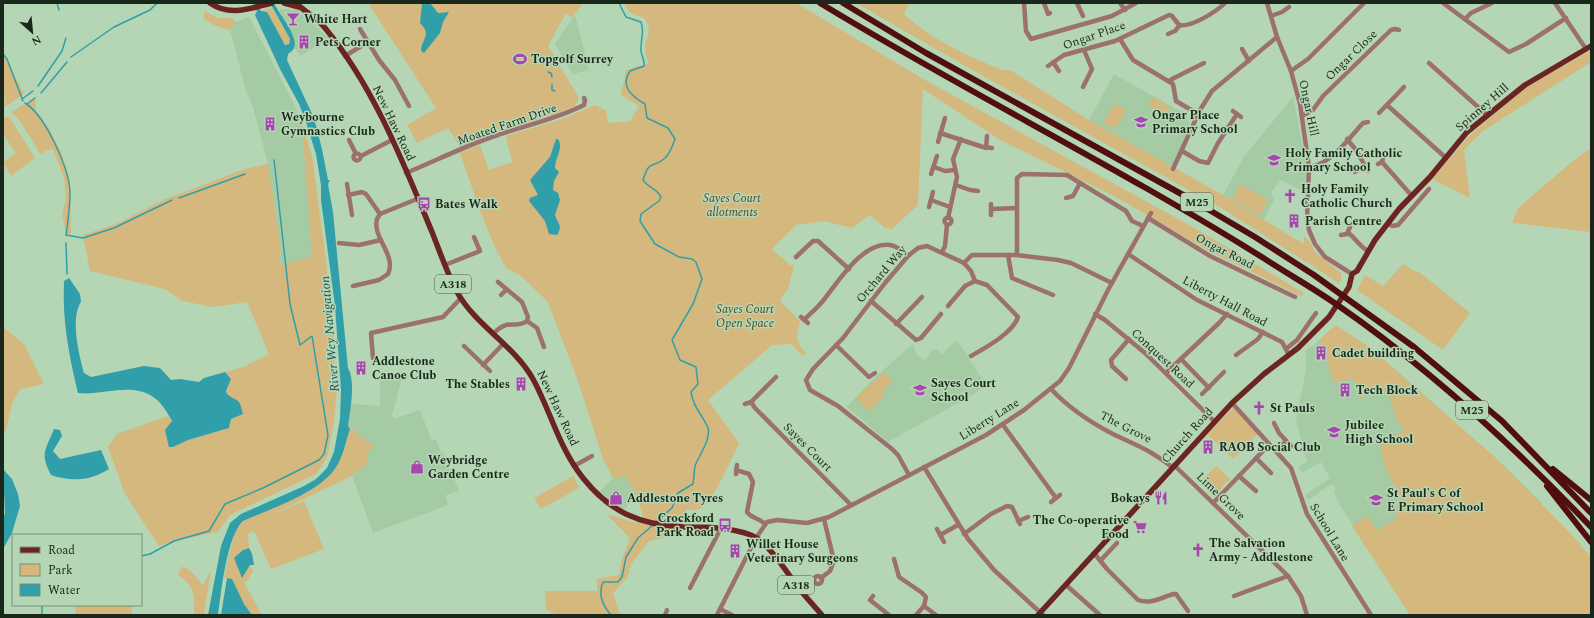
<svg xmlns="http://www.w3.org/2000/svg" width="1594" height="618" font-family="Spectral,serif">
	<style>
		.built { fill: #a4cba4 }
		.green { fill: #d4b87d }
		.water { fill: #319faa }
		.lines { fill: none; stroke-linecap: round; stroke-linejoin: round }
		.stream { stroke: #319faa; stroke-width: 1.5 }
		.minor { stroke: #9c716d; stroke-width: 4.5 }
		.major { stroke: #6b2422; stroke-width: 5.5 }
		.highway { stroke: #500e0f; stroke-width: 6 }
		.labels { text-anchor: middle; stroke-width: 3; stroke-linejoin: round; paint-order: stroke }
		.shield { fill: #b5d6b5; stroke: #485c49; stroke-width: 1 }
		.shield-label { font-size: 11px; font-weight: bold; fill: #1a271b }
		.poi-label { font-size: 12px; font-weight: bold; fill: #1a271b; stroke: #b5d6b5; text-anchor: start }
		.street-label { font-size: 12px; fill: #1a271b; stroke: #b5d6b5 }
		.park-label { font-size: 12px; font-style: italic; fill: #57451e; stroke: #b5d6b5 }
		.water-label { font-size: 13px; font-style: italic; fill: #135157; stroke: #b5d6b5 }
	</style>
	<rect width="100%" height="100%" fill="#b5d6b5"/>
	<!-- built -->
	<g class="built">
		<path d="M281 9 301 10 329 39 300 56 294 47V39L289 28 279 11Z"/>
		<path d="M575 15 589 70 573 74 555 44Z"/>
		<path d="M249 17 292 100 302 123 312 257 279 265 281 250 268 164 253 107 246 91 230 30 236 22Z"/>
		<path d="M1114 74 1178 110 1186 113 1190 124 1173 167 1089 120Z"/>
		<path d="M1293 97 1306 164 1305 192 1281 180 1271 192 1274 200 1264 220 1223 195 1245 155Z"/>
		<path d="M1336 325 1373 350 1499 461 1542 503 1410 615 1337 500 1334 491 1336 489 1334 485H1330L1308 500 1305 495 1330 478 1321 462 1302 473 1298 467 1307 462 1296 420 1306 370V350L1315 344Z"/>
		<path d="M957 340 986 385 972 395 888 442 847 407 873 379 913 344 916 353 922 359 925 360 933 350 936 349 942 354Z"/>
		<path d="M380 378H402L392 415 394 419 420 410 432 441 436 439 441 452H443L459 491 446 495 448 505 373 533 352 476 354 473 367 465V453L370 443 360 437 354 429 348 427 351 404 380 406Z"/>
		<path d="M625 476 636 494 624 510 599 492 613 478Z"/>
	</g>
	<!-- green -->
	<g class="green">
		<path d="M368 3H583L572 18 566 13 548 46 579 98 575 106 556 114 482 137 460 147 448 128 417 143 407 125 436 108Z"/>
		<path d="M624 3H796L925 80 1200 231 1304 293 1301 296 1209 251 1114 196 1000 140 923 89 918 205 892 229 885 228 870 215 852 228 823 221 796 225 772 249 791 266 793 264 794 266 788 289 781 298V302L800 321C797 337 794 340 806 353L803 356 791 344 772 345 708 400 739 443C732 457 714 501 701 508 697 510 690 510 686 510V516L691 521 674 535 649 541 631 564 627 578 613 593 620 615H558L546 610 545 591H597V579L619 575 622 559 630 538 606 514 636 523 643 516 636 494 625 476 613 478 603 459 579 384 548 302 521 276 506 268 494 245 479 208 460 153 480 145 489 170 512 162 506 136 562 119 595 105 606 110 608 123 630 121 639 106 621 95 626 70 649 63C647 58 645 53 645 48 646 34 654 31 643 17 634 16 627 12 624 3Z"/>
		<path d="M856 3H909L904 14C932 40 968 56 1002 70H1010L1089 120 1223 195 1304 244V236L1311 243 1314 251 1341 273V279L1339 284 1322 272 1210 201 1205 199 974 71Z"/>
		<path d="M272 8 290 39 288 45 283 42 267 13 261 11Z"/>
		<path d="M204 11 218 18H231L236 22 230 30 216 26 204 19Z"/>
		<path d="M1591 50V62L1483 131 1464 150 1470 198 1432 179 1471 134 1527 87Z"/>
		<path d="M3 52 24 94 3 108V102L6 100 3 94Z"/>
		<path d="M1153 97 1170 107 1165 117 1149 106 1147 107Z"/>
		<path d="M35 98 36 111 48 127 61 152 70 181 71 233 66 235 62 213 66 200 64 178 53 149 45 151 41 155 18 118 11 112Z"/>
		<path d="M1114 104 1126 110 1118 125 1117 124 1114 128 1103 123Z"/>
		<path d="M3 116 10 118 35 158 11 176 3 162 16 153 3 134Z"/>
		<path d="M302 123 312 156 326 261 333 334V350L337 388 334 422 327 458 316 474 230 515 218 532 174 541 159 546 125 494 108 447 117 434 168 416 172 421 173 447 188 440 229 428C234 418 230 400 226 392L231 379 225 372 243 367 269 354 247 302 213 307 182 301 165 289 90 271 83 235 116 224 163 200 245 169 268 164 281 250 279 265 312 257Z"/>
		<path d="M1591 148V232L1512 223 1518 208 1573 161Z"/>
		<path d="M1240 184 1268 200 1260 215 1232 199Z"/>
		<path d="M1403 264 1416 272 1418 271 1470 313 1443 350 1357 290 1365 275 1383 286Z"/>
		<path d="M1336 325 1373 350 1499 461 1572 535 1591 557V615H1410L1352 526 1367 516 1377 530 1397 518 1394 511 1405 505 1385 467 1379 438 1401 433 1403 429 1401 424H1398L1388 392 1359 398 1354 379 1334 383 1320 339Z"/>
		<path d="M3 327 24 344 44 384 20 389 12 404 6 430 3 433Z"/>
		<path d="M884 372 892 381 882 392 885 395 868 411 856 398Z"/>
		<path d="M1233 408 1258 434 1233 459 1207 434Z"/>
		<path d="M350 429H354L360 437 375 445 367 453V465L354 473 352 476 268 516 304 501 324 549 271 569 254 531 248 534 249 548 243 550 234 558 242 577 250 565 253 571 247 581 244 582 262 615H252L244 604 232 579 224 577 235 531 243 521 335 469 342 455Z"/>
		<path d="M1216 466 1231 480 1226 482 1216 495 1201 481Z"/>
		<path d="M573 476 579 488 541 509 534 498Z"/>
		<path d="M181 567C192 568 197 578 203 586L211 570 204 615H194C195 595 195 587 178 575Z"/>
		<path d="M75 605H132V615H76Z"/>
	</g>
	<!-- water -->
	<g class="water">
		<path d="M253 3H256L261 11 267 12 285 45 289 44 290 39 270 3H274C278 13 299 36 294 48 293 51 290 52 288 54L287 60 314 118 322 149 328 180H330L328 184 333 212 348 368C356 381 350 411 348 426L350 429C346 440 344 453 338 464 323 492 272 508 243 521 227 535 221 593 218 615H208L221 546 230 523 241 514 304 486 316 479 327 468 334 452 340 419 341 391 335 306 321 200V185L316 154 305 119 299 104 280 69 255 15 257 11Z"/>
		<path d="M422 3H430L438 13 449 12 443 22 440 33 424 53 421 51C422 38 432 35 420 23Z"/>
		<path d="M556 139H558C564 148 555 158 555 168L559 172 554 181 553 190 558 193 560 200 555 215C558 224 563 226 557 235L549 234 545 221 529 201 530 198 538 195 530 180 550 157Z"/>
		<path d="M69 278 80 294 81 302C70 318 79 355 84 373L91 377 144 366 160 368 171 380 180 379 199 382 204 378 225 372 231 379 226 391 227 394C238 403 239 396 243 414L231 419 229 428 188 440 173 447H169L165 430 172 421C168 414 163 405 157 400 135 380 103 396 78 393 69 356 62 320 64 281Z"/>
		<path d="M54 429 60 430 62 436 53 451 60 459 101 450 109 469C90 481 72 482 51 475 40 453 45 451 54 429Z"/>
		<path d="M3 469 12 479 18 494 20 506 12 533 3 549V516L5 514Z"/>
		<path d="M249 548 252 554 254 565H250L242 578 234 558 243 550Z"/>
		<path d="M227 578 232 579 244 604 252 615H221Z"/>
	</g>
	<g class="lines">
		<!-- stream -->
		<g class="stream">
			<path d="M57 3 59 10"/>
			<path d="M619 3 626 17 641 22C645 32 640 41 641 51 642 57 645 61 644 66L630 71C620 86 631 96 645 104L647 118 668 128 675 139C673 145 669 155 664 159 652 169 650 158 643 180 647 187 658 189 661 197L659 201 641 214 640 221 655 244 679 257 692 259 696 262 702 279 693 304 672 340 680 360 696 367 698 384 691 392C693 408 703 415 708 428 711 440 699 455 695 466 694 472 694 478 693 484L678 493 672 508 655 523"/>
			<path d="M3 54 7 59 23 101"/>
			<path d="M71 57 114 27 150 10 157 3"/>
			<path d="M548 72 551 73 552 77"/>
			<path d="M552 84V90L555 91"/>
			<path d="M38 86 62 51 66 38"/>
			<path d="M41 93 67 62"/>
			<path d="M22 99 33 91"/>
			<path d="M25 103C45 115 69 168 70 192 70 206 68 221 66 235L83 238 114 228 172 200"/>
			<path d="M27 104 35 98"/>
			<path d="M179 198 245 174"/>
			<path d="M66 243 67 274"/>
			<path d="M141 556 150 554 174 541 209 531 225 504 263 488 319 460 324 454 328 435 312 336 300 345 290 304 274 160"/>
			<path d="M42 605V615"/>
			<path d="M611 615C602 605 598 594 603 582H618L622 577 626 557 638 538 653 525"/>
		</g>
		<!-- minor -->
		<g class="minor">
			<path d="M1024 3 1026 31 1031 39 1112 16 1136 3"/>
			<path d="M1044 3 1048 14 1050 13"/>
			<path d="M1077 3 1083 16"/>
			<path d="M1120 3 1125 10"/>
			<path d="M1267 3 1277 37 1291 71 1300 104 1309 167 1307 219 1309 230 1315 244 1325 257 1352 274"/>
			<path d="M1443 3 1509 52 1526 44 1566 18"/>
			<path d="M1555 3 1586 49"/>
			<path d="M1271 16 1282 12 1289 7"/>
			<path d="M1465 19 1471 13 1492 3"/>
			<path d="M360 29 379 60 395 80 409 106"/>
			<path d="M1168 34 1175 31 1180 25"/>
			<path d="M1120 39 1133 60 1173 84 1176 101 1198 114"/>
			<path d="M1242 49 1249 61"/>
			<path d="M345 56 368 42"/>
			<path d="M1053 62 1059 71"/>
			<path d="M1429 63 1487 115"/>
			<path d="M1048 66 1064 55 1115 41 1169 15 1172 16 1179 25C1191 28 1217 11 1225 3"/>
			<path d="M1291 71 1308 59 1364 3"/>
			<path d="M1169 81 1174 78 1204 63"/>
			<path d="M1083 87 1092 69 1084 50"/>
			<path d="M1387 105 1445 157"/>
			<path d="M1233 111 1241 117"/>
			<path d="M1379 113 1404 87"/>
			<path d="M1302 116 1313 110 1323 96 1391 30 1395 29 1399 30"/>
			<path d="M940 133 983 147 992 148"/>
			<path d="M1347 139 1356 150 1368 171"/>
			<path d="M349 140 356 154"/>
			<path d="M938 142 945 118"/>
			<path d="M986 148 987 136"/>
			<path d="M1182 151 1199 161 1208 163 1218 143 1237 114"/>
			<circle cx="357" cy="157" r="3.5"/>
			<path d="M361 156 392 140"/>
			<path d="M1382 162 1412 196"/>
			<path d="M1378 164 1382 162 1383 158"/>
			<path d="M934 167 945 171 955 170"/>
			<path d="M1309 167C1331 165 1349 138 1363 123L1368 122"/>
			<path d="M1173 169 1200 110 1212 91 1277 37"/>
			<path d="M1355 172 1364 166"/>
			<path d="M406 173C435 161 463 147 492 137 523 126 554 120 584 105L585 100 584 98"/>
			<path d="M931 174 937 156"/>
			<path d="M347 184 352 215"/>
			<path d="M956 185 970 190 978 191"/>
			<path d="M348 195 362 192 366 194 380 214"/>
			<path d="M1066 198 1073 196 1080 183"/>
			<path d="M931 200 950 207"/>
			<path d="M991 204V215"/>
			<path d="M929 207 933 192"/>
			<path d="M991 209 1017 208"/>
			<circle cx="948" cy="221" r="3.5"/>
			<path d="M948 218 957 177 953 159 961 139"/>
			<path d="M1148 218 1210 256 1295 297"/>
			<path d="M1388 223 1392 226 1398 225 1429 189"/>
			<path d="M1348 233C1356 238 1359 246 1368 251"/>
			<path d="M1341 235 1347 234 1350 227"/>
			<path d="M339 243 359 245 381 240"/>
			<path d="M942 252 945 246 947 225"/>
			<path d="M1128 254 1197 300 1282 342 1289 355"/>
			<path d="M1008 255 1012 278 1053 295"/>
			<path d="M1017 255V178L1022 174 1067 175 1126 211 1132 221 1143 226"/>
			<path d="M796 257 813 241H818L849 269"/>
			<path d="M964 263 971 271 975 281 987 285 1018 317C1013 333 985 348 971 356"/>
			<path d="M445 265 480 251 474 237"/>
			<path d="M353 286 379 280 388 274C397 255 372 238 377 219L380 214 417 199"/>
			<path d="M501 295 506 290"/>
			<path d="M871 301 916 340 921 338 941 314"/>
			<path d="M948 306 965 286 975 281"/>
			<path d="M1095 314 1105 320 1145 353 1214 421"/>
			<path d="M801 317 808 323"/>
			<path d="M804 320C810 314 816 309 822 302 837 284 862 241 890 245 897 246 903 251 908 256"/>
			<path d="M527 321 537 328 544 347"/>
			<path d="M896 324 922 297"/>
			<path d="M493 334C509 317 514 330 527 321L528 317 522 302 498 282"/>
			<path d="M836 345 869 377 875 373"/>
			<path d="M464 346 490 371"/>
			<path d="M1287 348 1297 340 1316 313"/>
			<path d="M1236 355 1258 339 1263 332"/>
			<path d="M373 358 371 333 443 317 461 298"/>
			<path d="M1181 359 1209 388"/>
			<path d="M483 365 503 344"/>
			<path d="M1166 373 1219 323 1227 314"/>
			<path d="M1126 379 1112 366 1111 360 1129 339"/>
			<path d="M1051 389C1067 406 1090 422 1111 433 1135 445 1151 450 1172 467"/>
			<path d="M1202 394 1224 372"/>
			<path d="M751 402 755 408 851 505"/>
			<path d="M1232 403 1291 468 1307 514 1371 615"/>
			<path d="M745 404 751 402 776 377"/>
			<path d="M1274 423 1279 433 1291 446"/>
			<path d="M1003 425 1056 498"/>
			<path d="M1276 451 1286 441"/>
			<path d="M1256 458 1271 473"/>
			<path d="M1174 465 1288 576 1301 596 1307 615"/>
			<path d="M574 466 592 456"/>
			<path d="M924 467 968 539 994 570 1043 615"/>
			<path d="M736 470 749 474 753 482 747 512C751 518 759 518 765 524"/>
			<path d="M736 474 737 465"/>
			<path d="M909 475 898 455 892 449 838 406 810 390 806 380 813 369 843 338 885 283 908 256 918 248 927 246 964 263 972 255H1016L1058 260 1071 263 1112 283"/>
			<path d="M1239 476 1256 491"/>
			<path d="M1051 502 1060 495"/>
			<path d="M1213 503 1263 451"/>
			<path d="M1018 521 1028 517"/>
			<path d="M937 529 944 542"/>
			<path d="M964 534 991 514 1007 506 1012 507 1020 524"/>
			<path d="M940 535 958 525"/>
			<path d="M1094 553 1107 569 1138 600C1152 605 1161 597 1174 594H1176L1188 611"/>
			<path d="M894 559 899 577 921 592 926 597 924 606"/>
			<path d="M1101 560 1117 543"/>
			<circle cx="818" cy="580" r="4"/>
			<path d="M821 578 830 571 834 561 824 519"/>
			<path d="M1066 585 1100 615"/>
			<path d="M690 588 721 528"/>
			<path d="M873 596 870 600 889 615"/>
			<path d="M1234 596 1288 576"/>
			<path d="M720 609 732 615"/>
			<path d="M665 615 667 610"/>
			<path d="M717 615 756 538 767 522 777 520 807 523 829 517 986 435 1024 410 1060 381 1069 368 1108 290 1151 213"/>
			<path d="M916 615 924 606 936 615"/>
		</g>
		<!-- major -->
		<g class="major">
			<path d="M210 3C230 17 251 8 272 3"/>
			<path d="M284 3 299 7"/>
			<path d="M296 3C305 12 316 17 325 28 374 87 403 162 432 232 440 252 447 273 457 292 476 326 514 345 533 379 551 412 559 448 583 478 610 512 640 525 683 527 706 527 729 527 751 535 768 542 786 571 797 586 805 596 813 605 822 615"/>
			<path d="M1038 615 1232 403 1264 374 1298 348 1329 317 1349 287 1352 274 1357 271 1375 240 1399 209 1430 177 1467 132 1525 85 1591 46"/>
		</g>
		<!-- highway -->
		<g class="highway">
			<path d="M820 3C966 92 1120 168 1265 259 1288 274 1313 288 1336 304 1430 369 1513 445 1591 527"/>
			<path d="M843 3 926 53 1194 201 1255 237 1314 275 1414 347 1502 421 1591 513"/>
			<path d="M1553 469 1591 500"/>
			<path d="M1547 486 1591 542"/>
		</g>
	</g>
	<!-- icons -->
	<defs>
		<g id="bar-bare" transform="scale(1.08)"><path d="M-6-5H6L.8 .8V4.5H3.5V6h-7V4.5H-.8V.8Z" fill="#a746ae" stroke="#b5d6b5" stroke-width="2.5" paint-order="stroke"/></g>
		<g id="building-bare" transform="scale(1.08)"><path d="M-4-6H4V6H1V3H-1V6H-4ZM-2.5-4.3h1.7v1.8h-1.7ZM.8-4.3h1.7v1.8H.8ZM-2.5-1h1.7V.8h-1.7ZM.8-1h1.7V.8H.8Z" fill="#a746ae" stroke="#b5d6b5" stroke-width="2.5" paint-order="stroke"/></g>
		<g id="stadium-bare" transform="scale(1.08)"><path d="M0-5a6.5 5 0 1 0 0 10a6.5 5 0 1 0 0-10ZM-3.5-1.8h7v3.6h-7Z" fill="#a746ae" stroke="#b5d6b5" stroke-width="2.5" paint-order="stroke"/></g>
		<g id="school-bare" transform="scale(1.08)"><path d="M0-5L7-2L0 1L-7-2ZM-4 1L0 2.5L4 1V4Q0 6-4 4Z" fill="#a746ae" stroke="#b5d6b5" stroke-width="2.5" paint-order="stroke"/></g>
		<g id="church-bare" transform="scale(1.08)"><path d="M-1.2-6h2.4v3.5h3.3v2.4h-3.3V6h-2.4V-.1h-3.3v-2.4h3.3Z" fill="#a746ae" stroke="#b5d6b5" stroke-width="2.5" paint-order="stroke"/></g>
		<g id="bus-bare" transform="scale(1.08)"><path d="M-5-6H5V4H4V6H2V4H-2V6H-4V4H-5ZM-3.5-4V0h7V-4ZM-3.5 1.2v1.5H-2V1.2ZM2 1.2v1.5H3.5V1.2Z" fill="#a746ae" stroke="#b5d6b5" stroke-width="2.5" paint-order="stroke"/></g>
		<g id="shop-bare" transform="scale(1.08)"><path d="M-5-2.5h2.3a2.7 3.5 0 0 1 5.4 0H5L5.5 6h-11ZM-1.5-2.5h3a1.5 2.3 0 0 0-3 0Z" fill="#a746ae" stroke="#b5d6b5" stroke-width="2.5" paint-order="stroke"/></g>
		<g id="restaurant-bare" transform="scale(1.08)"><path d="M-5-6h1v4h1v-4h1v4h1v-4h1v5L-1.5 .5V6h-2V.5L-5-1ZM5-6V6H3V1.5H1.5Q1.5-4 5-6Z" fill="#a746ae" stroke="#b5d6b5" stroke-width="2.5" paint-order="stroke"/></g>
		<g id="supermarket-bare" transform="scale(1.08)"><path d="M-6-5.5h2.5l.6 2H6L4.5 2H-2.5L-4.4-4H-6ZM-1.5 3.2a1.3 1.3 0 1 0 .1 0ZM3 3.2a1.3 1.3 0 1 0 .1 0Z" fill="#a746ae" stroke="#b5d6b5" stroke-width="2.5" paint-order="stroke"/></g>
	</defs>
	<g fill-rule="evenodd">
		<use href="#bar-bare" x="293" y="19"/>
		<use href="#building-bare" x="304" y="42"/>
		<use href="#stadium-bare" x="520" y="59"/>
		<use href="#school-bare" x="1141" y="122"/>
		<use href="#building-bare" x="270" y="124"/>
		<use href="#school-bare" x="1274" y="160"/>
		<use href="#church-bare" x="1290" y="196"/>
		<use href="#bus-bare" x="424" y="204"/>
		<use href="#building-bare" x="1294" y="221"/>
		<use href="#building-bare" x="1321" y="353"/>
		<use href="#building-bare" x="361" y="368"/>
		<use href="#building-bare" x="521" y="384"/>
		<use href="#school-bare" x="920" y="390"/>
		<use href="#building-bare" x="1345" y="390"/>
		<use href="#church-bare" x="1259" y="408"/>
		<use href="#school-bare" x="1334" y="432"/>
		<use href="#building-bare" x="1208" y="447"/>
		<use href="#shop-bare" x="417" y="467"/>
		<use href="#shop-bare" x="616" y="498"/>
		<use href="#restaurant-bare" x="1161" y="498"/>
		<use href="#school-bare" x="1376" y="500"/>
		<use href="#bus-bare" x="725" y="525"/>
		<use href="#supermarket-bare" x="1140" y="527"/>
		<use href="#church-bare" x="1198" y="550"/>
		<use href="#building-bare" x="735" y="551"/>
	</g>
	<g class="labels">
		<!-- shield labels -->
		<g class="shield">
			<rect x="1181" y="193" width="32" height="18" rx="3"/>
			<rect x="435" y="275" width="36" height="18" rx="3"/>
			<rect x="1456" y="401" width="32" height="18" rx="3"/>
			<rect x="778" y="576" width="36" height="18" rx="3"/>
		</g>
		<g class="shield-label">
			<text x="1197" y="206">M25</text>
			<text x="453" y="288">A318</text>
			<text x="1472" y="414">M25</text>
			<text x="796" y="589">A318</text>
		</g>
		<!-- poi labels -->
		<g class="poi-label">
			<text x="304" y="23">White Hart</text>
			<text x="315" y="46">Pets Corner</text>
			<text x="531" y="63">Topgolf Surrey</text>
			<text x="1152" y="119">Ongar Place<tspan x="1152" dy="14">Primary School</tspan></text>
			<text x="281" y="121">Weybourne<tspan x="281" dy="14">Gymnastics Club</tspan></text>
			<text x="1285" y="157">Holy Family Catholic<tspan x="1285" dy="14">Primary School</tspan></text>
			<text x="1301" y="193">Holy Family<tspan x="1301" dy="14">Catholic Church</tspan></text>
			<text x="435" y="208">Bates Walk</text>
			<text x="1305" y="225">Parish Centre</text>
			<text x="1332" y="357">Cadet building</text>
			<text x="372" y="365">Addlestone<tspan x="372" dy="14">Canoe Club</tspan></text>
			<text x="931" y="387">Sayes Court<tspan x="931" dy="14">School</tspan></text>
			<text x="510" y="388" text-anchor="end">The Stables</text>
			<text x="1356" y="394">Tech Block</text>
			<text x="1270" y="412">St Pauls</text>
			<text x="1345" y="429">Jubilee<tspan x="1345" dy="14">High School</tspan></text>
			<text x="1219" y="451">RAOB Social Club</text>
			<text x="428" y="464">Weybridge<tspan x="428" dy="14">Garden Centre</tspan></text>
			<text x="1387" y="497">St Paul's C of<tspan x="1387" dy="14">E Primary School</tspan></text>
			<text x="627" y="502">Addlestone Tyres</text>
			<text x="1150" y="502" text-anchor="end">Bokays</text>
			<text x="714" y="522" text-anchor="end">Crockford<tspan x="714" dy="14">Park Road</tspan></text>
			<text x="1129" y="524" text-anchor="end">The Co-operative<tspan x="1129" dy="14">Food</tspan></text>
			<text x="1209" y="547">The Salvation<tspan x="1209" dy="14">Army - Addlestone</tspan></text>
			<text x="746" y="548">Willet House<tspan x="746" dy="14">Veterinary Surgeons</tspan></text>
		</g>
		<!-- street labels -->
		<g class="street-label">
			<text transform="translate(1094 35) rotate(-19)" y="4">Ongar Place</text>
			<text transform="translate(1351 55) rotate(-44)" y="4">Ongar Close</text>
			<text transform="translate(1482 107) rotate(-41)" y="4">Spinney Hill</text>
			<text transform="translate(1309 108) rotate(78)" y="4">Ongar Hill</text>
			<text transform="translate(394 123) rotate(64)" y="4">New Haw Road</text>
			<text transform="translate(507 124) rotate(-19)" y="4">Moated Farm Drive</text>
			<text transform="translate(1225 251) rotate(27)" y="4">Ongar Road</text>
			<text transform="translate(881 274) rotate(-50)" y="4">Orchard Way</text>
			<text transform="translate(1225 301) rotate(28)" y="4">Liberty Hall Road</text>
			<text transform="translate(1163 358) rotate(43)" y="4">Conquest Road</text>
			<text transform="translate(558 408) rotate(65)" y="4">New Haw Road</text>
			<text transform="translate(989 419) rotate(-32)" y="4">Liberty Lane</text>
			<text transform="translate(1126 427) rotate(27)" y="4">The Grove</text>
			<text transform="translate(1187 435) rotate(-48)" y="4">Church Road</text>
			<text transform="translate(808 447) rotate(45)" y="4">Sayes Court</text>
			<text transform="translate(1221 496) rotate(44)" y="4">Lime Grove</text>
			<text transform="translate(1330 532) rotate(59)" y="4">School Lane</text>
		</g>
		<!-- park labels -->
		<g class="park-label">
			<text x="732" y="202">Sayes Court<tspan x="732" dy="14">allotments</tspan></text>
			<text x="745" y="313">Sayes Court<tspan x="745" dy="14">Open Space</tspan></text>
		</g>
		<!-- water labels -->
		<g class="water-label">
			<text transform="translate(329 334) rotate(-95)" y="5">River Wey Navigation</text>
		</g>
	</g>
	<!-- border -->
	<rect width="1594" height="618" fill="none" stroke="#1a271b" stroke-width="8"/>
	<!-- legend -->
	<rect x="12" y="534" width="130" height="72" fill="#b5d6b5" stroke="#779077"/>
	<rect x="20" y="547" width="20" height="6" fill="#6b2422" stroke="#779077"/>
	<text x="48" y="554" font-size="12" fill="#1a271b">Road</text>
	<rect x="20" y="564" width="20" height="12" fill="#d4b87d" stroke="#779077"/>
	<text x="48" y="574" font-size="12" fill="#1a271b">Park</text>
	<rect x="20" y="584" width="20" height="12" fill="#319faa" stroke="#779077"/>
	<text x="48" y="594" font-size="12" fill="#1a271b">Water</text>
	<!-- north arrow -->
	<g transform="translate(32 32) rotate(153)" stroke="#b5d6b5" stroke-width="3" paint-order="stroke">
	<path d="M0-3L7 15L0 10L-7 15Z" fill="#1a271b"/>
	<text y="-6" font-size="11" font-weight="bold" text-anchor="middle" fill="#1a271b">N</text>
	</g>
</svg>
